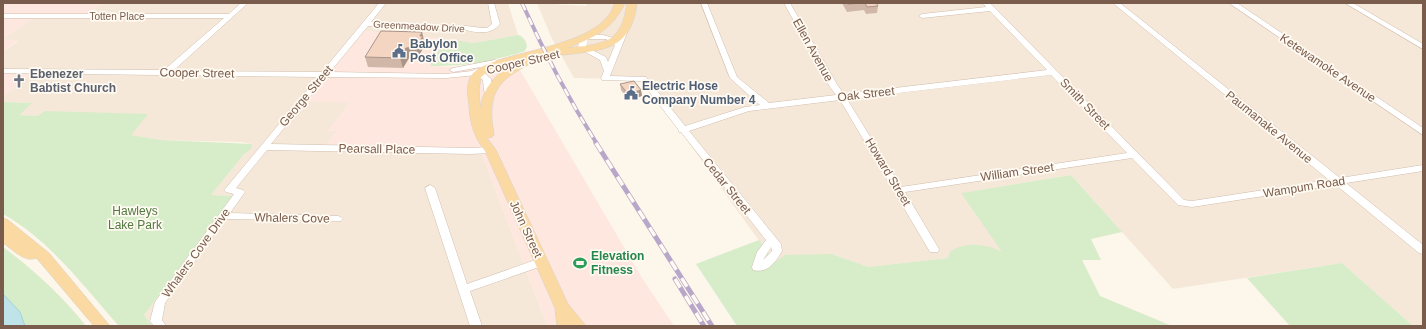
<svg xmlns="http://www.w3.org/2000/svg" width="1426" height="329" font-family="Arial,sans-serif">
	<style>
		.residential { fill: #f5e8d9 }
		.commercial { fill: #fde7df }
		.green { fill: #d7ecc8 }
		.water { fill: #bee3e8; stroke: #a4d3da }
		.lines { fill: none; stroke-linecap: round; stroke-linejoin: round }
		.minor-casing { stroke: #d1beaf; stroke-width: 1 }
		.major-casing { stroke: #dad1cd; stroke-width: 1 }
		.minor { fill: #fff; fill-rule: evenodd }
		.major { fill: #fbd9a3; fill-rule: evenodd }
		.rail-far1-casing { stroke: #b9a7c9; stroke-width: 4 }
		.rail-casing { stroke: #b9a7c9; stroke-width: 5 }
		.rail-far1 { stroke: #fffaf2; stroke-width: 2.5; stroke-dasharray: 8; stroke-linecap: butt }
		.rail { stroke: #fffaf2; stroke-width: 3.5; stroke-dasharray: 10; stroke-linecap: butt }
		.wall { fill: #d1b7a7 }
		.shaded-wall { fill: #aa9588 }
		.building { fill: #f3d5c2; stroke: #aa9588 }
		.labels { text-anchor: middle; stroke-width: 3.5; stroke-linejoin: round; paint-order: stroke }
		.far-street-label { font-size: 10px; fill: #7a5c4c; stroke: #fffaf2 }
		.service-label { font-size: 12px; font-weight: bold; fill: #4e5e75; stroke: #fffaf2; text-anchor: start }
		.street-label { font-size: 12px; fill: #7a5c4c; stroke: #fffaf2 }
		.worship-label { font-size: 12px; font-weight: bold; fill: #5b616d; stroke: #fffaf2; text-anchor: start }
		.park-label { font-size: 12px; fill: #527a41; stroke: #fffaf2 }
		.leisure-label { font-size: 12px; font-weight: bold; fill: #27864d; stroke: #fffaf2; text-anchor: start }
	</style>
	<rect width="100%" height="100%" fill="#fdf6eb"/>
	<!-- residential -->
	<g class="residential">
		<path d="M103 3H508L518 35 474 43 358 30 304 101 350 102 329 130 337 131 326 146 480 149 547 326H152L144 315 233 196 211 195 252 144 241 142 161 140 130 135 38 116 18 115 31 103 3 102V52L18 41 3 39 36 16H86Z"/>
		<path d="M537 3 586 6 587 3H1423V326H1413L1342 263 1173 289 1071 175 962 193 1003 252 868 267 832 254 775 263 643 79 574 78 552 39Z"/>
	</g>
	<!-- commercial -->
	<g class="commercial">
		<path d="M3 3H103L86 16H36L3 39 18 40 3 52Z"/>
		<path d="M358 30 445 39 431 66 520 70 642 278 674 326H547L480 149 325 146 336 131H328L349 103 304 101Z"/>
		<path d="M3 69 39 70 3 97Z"/>
	</g>
	<!-- green -->
	<g class="green">
		<path d="M518 35C523 36 526 41 527 46L525 51C495 61 461 67 430 66L445 39 474 43Z"/>
		<path d="M3 102 32 103 19 115 38 116 45 111 148 114 131 135 161 140 252 144 251 149 244 154 211 195 234 196 144 315 152 326H119C84 287 50 240 3 214Z"/>
		<path d="M1071 175 1122 232 1091 239 1101 260H1082L1100 296 1172 326H737L696 264 759 240 775 262 785 255 832 254 868 267 948 258 950 252C964 241 987 244 1002 252L961 193Z"/>
		<path d="M3 247C34 270 62 296 86 326H3Z"/>
		<path d="M1342 263 1413 326H1290L1247 278Z"/>
	</g>
	<!-- water -->
	<path class="water" d="M3 294 20 312 25 326H3Z"/>
	<g class="lines">
		<!-- minor casing -->
		<g class="minor-casing">
			<g id="minor">
				<path d="M241 3H248L173 71 322 72 379 3H386L371 22 466 26 482 28H487L492 24 488 3H494L500 24C491 35 478 33 466 30L368 26 330 72 446 74 472 71 476 69 480 70 526 59 530 61 529 63 485 73 491 79 492 91 488 93 484 91 483 80 477 75 446 78 326 77 271 144 471 148 490 147 494 150 490 153 471 154 267 150 236 188 243 190 245 192 230 213 338 216 341 217 343 219 341 221 225 219 165 303 162 320 166 326H154L150 321 155 302 234 194 226 192 224 190 226 188 318 77 3 73V69L164 70 224 18H3V14H229Z"/>
				<path d="M701 3H707L737 77 769 103 836 95 830 87 784 3H790L838 86 844 94 1047 70 990 11 922 18 919 16 922 14 986 7 983 3H990L1184 200 1192 201 1329 180 1113 3H1120L1340 178 1423 165V171L1346 183 1423 245V254L1419 253 1336 185 1192 207 1178 205 1132 158 905 192 939 249 938 252H930L840 100 749 111 689 131 781 244 782 251C776 262 767 274 753 270L752 267 757 252 766 240 681 132H679L678 129 641 81 602 80 601 78 604 71 600 60 578 48 579 41 583 35H603L617 39 620 31H626L627 33 610 76 646 77 685 126 745 107 760 105 730 78ZM588 39H606L615 45 608 62 606 57 586 47ZM1051 75 1127 153 901 187 847 99ZM771 247 772 251 763 260Z"/>
				<path d="M1229 3H1237L1423 128V135Z"/>
				<path d="M1345 3H1353L1423 44V49Z"/>
				<path d="M495 60 499 62 498 64 453 72 449 70 453 68Z"/>
				<path d="M430 185 435 188 467 284 541 258 545 259 546 262 545 265 470 291 482 326H470L425 188Z"/>
			</g>
		</g>
		<!-- major casing -->
		<g class="major-casing">
			<g id="major">
				<path d="M615 3H625C611 31 595 37 567 48 603 44 622 44 627 3H637C631 51 603 50 563 55L559 54V51L531 59 533 61 532 63C495 81 487 95 494 135L492 137 487 138 496 150 568 304 586 326H557L555 308 485 151C474 137 470 123 469 106 468 96 466 84 471 76 484 52 580 52 608 16 611 13 613 7 615 3ZM519 61C498 71 484 85 480 108L479 89 481 77 493 68Z"/>
				<path d="M3 218 8 220 49 253 110 326H94L39 261 36 258C25 263 12 249 3 243V231L5 232 3 230Z"/>
			</g>
		</g>
		<!-- minor -->
		<use href="#minor" class="minor"/>
		<!-- major -->
		<use href="#major" class="major"/>
		<!-- rail-far1 casing -->
		<g class="rail-far1-casing">
			<path id="rail-far1" d="M522 3C544 52 568 98 597 144"/>
		</g>
		<!-- rail casing -->
		<g class="rail-casing">
			<g id="rail">
				<path d="M596 143 712 326"/>
				<path d="M675 279 704 326"/>
			</g>
		</g>
		<!-- rail-far1 -->
		<use href="#rail-far1" class="rail-far1"/>
		<!-- rail -->
		<use href="#rail" class="rail"/>
	</g>
	<!-- wall -->
	<g class="wall">
		<path d="M842 3H876L878 6 877 13 866 14 864 10 847 12Z"/>
		<path d="M425 42V45L418 57 409 58 403 68 368 67 365 57Z"/>
		<path d="M620 84 641 90 642 96 628 100 621 90Z"/>
	</g>
	<!-- shaded-wall -->
	<g class="shaded-wall">
		<path d="M422 32 425 45 418 57 409 58 403 68 400 58 406 48 420 36Z"/>
		<path d="M641 90 642 96 628 100V94Z"/>
	</g>
	<!-- building -->
	<g class="building">
		<path d="M847 3H876L878 6 867 7 865 3 848 4Z"/>
		<path d="M381 31 422 32 420 36H423L416 47 406 48 400 58 365 57Z"/>
		<path d="M634 81 641 90 628 94 620 84Z"/>
	</g>
	<!-- icons -->
	<defs>
		<g id="civic-bare" transform="scale(1.08)"><path d="M-.6-6.5H3V-4.5H.6V-3L4-1V1h2V6H-6V1h2V-1L-.6-3ZM-1.2 2.5V6h2.4V2.5Z" fill="#5c6f8a" stroke="#fffaf2" stroke-width="2.5" paint-order="stroke"/></g>
		<g id="church-bare" transform="scale(1.08)"><path d="M-1.2-6h2.4v3.5h3.3v2.4h-3.3V6h-2.4V-.1h-3.3v-2.4h3.3Z" fill="#6b7280" stroke="#fffaf2" stroke-width="2.5" paint-order="stroke"/></g>
		<g id="stadium-bare" transform="scale(1.08)"><path d="M0-5a6.5 5 0 1 0 0 10a6.5 5 0 1 0 0-10ZM-3.5-1.8h7v3.6h-7Z" fill="#2e9e5b" stroke="#fffaf2" stroke-width="2.5" paint-order="stroke"/></g>
	</defs>
	<g fill-rule="evenodd">
		<use href="#civic-bare" x="399" y="51"/>
		<use href="#church-bare" x="19" y="81"/>
		<use href="#civic-bare" x="631" y="93"/>
		<use href="#stadium-bare" x="580" y="263"/>
	</g>
	<g class="labels">
		<!-- far-street labels -->
		<g class="far-street-label">
			<text x="117" y="20">Totten Place</text>
			<text transform="translate(419 26) rotate(3)" y="4">Greenmeadow Drive</text>
		</g>
		<!-- service labels -->
		<g class="service-label">
			<text x="410" y="48">Babylon<tspan x="410" dy="14">Post Office</tspan></text>
			<text x="642" y="90">Electric Hose<tspan x="642" dy="14">Company Number 4</tspan></text>
		</g>
		<!-- street labels -->
		<g class="street-label">
			<text transform="translate(813 50) rotate(61)" y="4">Ellen Avenue</text>
			<text transform="translate(523 62) rotate(-13)" y="4">Cooper Street</text>
			<text transform="translate(1328 68) rotate(34)" y="4">Ketewamoke Avenue</text>
			<text transform="translate(197 73) rotate(1)" y="4">Cooper Street</text>
			<text transform="translate(866 94) rotate(-7)" y="4">Oak Street</text>
			<text transform="translate(306 96) rotate(-50)" y="4">George Street</text>
			<text transform="translate(1085 104) rotate(46)" y="4">Smith Street</text>
			<text transform="translate(1269 127) rotate(39)" y="4">Paumanake Avenue</text>
			<text transform="translate(377 149) rotate(1)" y="4">Pearsall Place</text>
			<text transform="translate(888 172) rotate(59)" y="4">Howard Street</text>
			<text transform="translate(1017 172) rotate(-8)" y="4">William Street</text>
			<text transform="translate(727 186) rotate(51)" y="4">Cedar Street</text>
			<text transform="translate(1304 187) rotate(-9)" y="4">Wampum Road</text>
			<text transform="translate(292 218) rotate(1)" y="4">Whalers Cove</text>
			<text transform="translate(526 229) rotate(65)" y="4">John Street</text>
			<text transform="translate(196 253) rotate(-54)" y="4">Whalers Cove Drive</text>
		</g>
		<!-- worship labels -->
		<g class="worship-label">
			<text x="30" y="78">Ebenezer<tspan x="30" dy="14">Babtist Church</tspan></text>
		</g>
		<!-- park labels -->
		<g class="park-label">
			<text x="135" y="215">Hawleys<tspan x="135" dy="14">Lake Park</tspan></text>
		</g>
		<!-- leisure labels -->
		<g class="leisure-label">
			<text x="591" y="260">Elevation<tspan x="591" dy="14">Fitness</tspan></text>
		</g>
	</g>
	<!-- border -->
	<rect width="1426" height="329" fill="none" stroke="#7a5c4c" stroke-width="8"/>
</svg>
